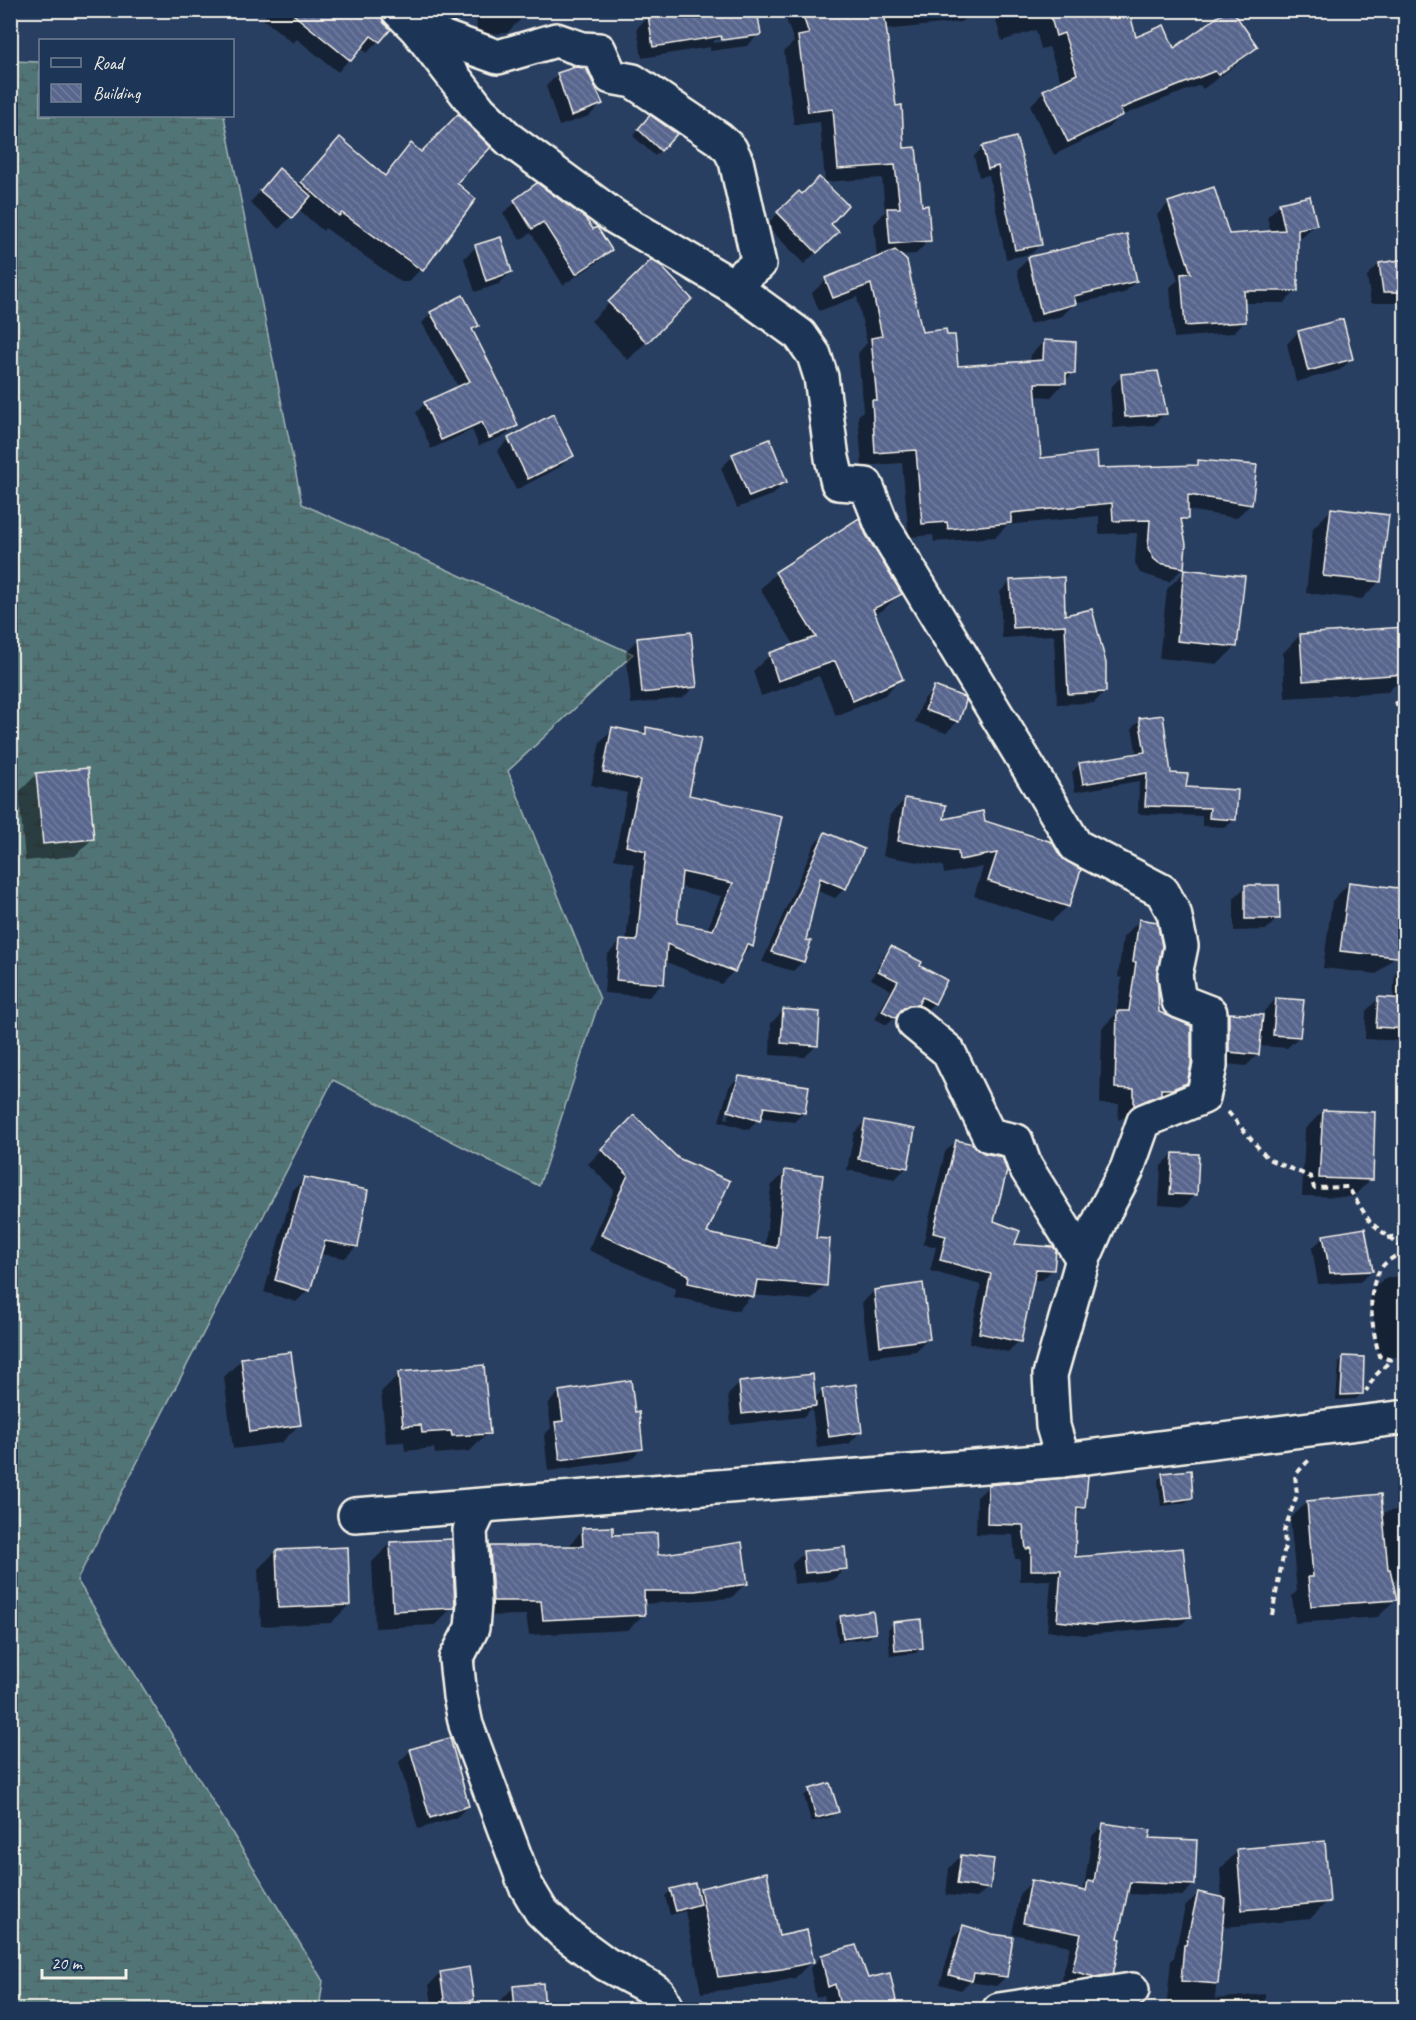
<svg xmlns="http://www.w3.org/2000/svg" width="1416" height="2020" font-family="Caveat,sans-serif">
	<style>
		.wetland { fill: url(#wetland-marsh); stroke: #a2b3b0; stroke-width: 1.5 }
		.shadow { fill: #0007; fill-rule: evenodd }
		.building { fill: url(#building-back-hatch); stroke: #f4f1e8; stroke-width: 1.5; fill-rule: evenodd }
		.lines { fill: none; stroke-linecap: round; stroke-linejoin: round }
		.minor-casing { stroke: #f4f1e8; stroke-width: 38 }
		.path { stroke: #f4f1e8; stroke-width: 4; stroke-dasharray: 6 4.5; stroke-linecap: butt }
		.minor { stroke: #1d3557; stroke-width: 33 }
	</style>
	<defs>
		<pattern id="wetland-marsh" width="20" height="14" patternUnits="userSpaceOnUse" patternTransform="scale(1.5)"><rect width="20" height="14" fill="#517577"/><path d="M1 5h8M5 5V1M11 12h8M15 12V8" fill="none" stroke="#4d5e5e"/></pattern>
		<pattern id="building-back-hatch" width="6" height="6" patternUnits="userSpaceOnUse" patternTransform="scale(1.5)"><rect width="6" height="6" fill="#59668e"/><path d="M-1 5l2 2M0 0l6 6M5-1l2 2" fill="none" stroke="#717c9e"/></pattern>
	</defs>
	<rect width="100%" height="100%" fill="#293f62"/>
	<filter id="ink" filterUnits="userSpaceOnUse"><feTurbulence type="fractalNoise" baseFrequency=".0167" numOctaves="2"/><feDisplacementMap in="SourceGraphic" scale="12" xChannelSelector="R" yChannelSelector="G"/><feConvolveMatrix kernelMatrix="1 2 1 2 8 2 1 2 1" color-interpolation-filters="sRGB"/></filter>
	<g filter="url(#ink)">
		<!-- wetland -->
		<path class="wetland" d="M11 61 40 62V116H224L302 504 633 654 508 771 600 999 539 1186 333 1080 77 1580 323 1981 319 2009 11 2010Z"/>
		<!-- shadow -->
		<g class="shadow">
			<path d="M260 10H335L379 16 389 29 367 53 360 47 338 72 297 39 293 43 263 19 266 15Z"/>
			<path d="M439 10H460L441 17Z"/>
			<path d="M476 10H521L523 17 507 33 477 35Z"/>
			<path d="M557 10H587L557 13Z"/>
			<path d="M783 10H869L903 150 929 240 916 254 899 255 921 333 957 368 1030 362 1031 355 1044 341 1073 373 1051 397 1035 396 1040 459 1097 469 1193 467 1199 461 1250 505 1236 518 1187 510V518L1181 524 1183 568 1169 582 1140 573 1135 563 1137 533 1099 534V516L1007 525 996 537 934 542 933 535 909 537 902 463 862 466 858 416 863 411 858 353 867 343 857 297 819 311 812 293 826 280 877 259 874 224 885 212 882 178 825 182 820 122 794 125 784 51 794 42Z"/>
			<path d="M882 10H972L961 22 884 30Z"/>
			<path d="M1003 10H1127L1135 39 1173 51 1256 47 1241 61 1203 89 1200 85 1118 117 1107 129 1054 155 1030 106 1044 91 1061 82 1049 47 1041 49 1036 30 1002 41 995 18Z"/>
			<path d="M1370 10H1406V15L1370 17Z"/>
			<path d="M649 16 759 34 747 46 710 51V47L642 58 637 28ZM748 35V38L714 43V40Z"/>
			<path d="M558 74 601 104 589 116 559 126 546 86Z"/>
			<path d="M651 117 675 134 655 156 633 136Z"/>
			<path d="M1015 138 1041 244 1031 254 1006 259 989 175 979 177 974 156 983 147Z"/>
			<path d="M340 139 383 177 412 145 455 183 424 266 408 282H401L325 228 323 231 298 209 279 229 250 203 268 182 297 186Z"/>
			<path d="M537 185 610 250 598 262 563 285 531 233 520 240 503 213Z"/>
			<path d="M799 193 837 232 804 264 766 225Z"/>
			<path d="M1309 198 1315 224 1303 236 1296 238V291L1284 303H1243L1245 321 1233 333 1174 338 1170 287 1178 280 1157 215 1169 203 1228 235 1271 232 1267 217 1279 205Z"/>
			<path d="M476 247 511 272 499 284 475 292 464 258Z"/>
			<path d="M1029 258 1136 281 1124 293 1074 304 1062 316 1029 324 1017 270Z"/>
			<path d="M1406 261V303H1371L1367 276 1379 264Z"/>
			<path d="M651 262 690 299 628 360 591 321Z"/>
			<path d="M431 313 477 325 471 331 516 425 506 435 479 446 472 430 431 449 416 413 425 403 459 388 422 323Z"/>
			<path d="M1298 332 1352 359 1340 370 1296 382 1287 344Z"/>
			<path d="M1122 376 1165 413 1154 425 1113 428 1110 388Z"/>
			<path d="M509 439 572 455 560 467 516 490 497 451Z"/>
			<path d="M733 456 785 482 774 494 737 508 721 468Z"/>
			<path d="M1331 510 1380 581 1362 599 1306 593 1313 528Z"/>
			<path d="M865 535 900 594 883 610 874 615 901 678 885 695 836 716 819 676 761 696 753 671 770 655 795 646 760 589 776 573Z"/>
			<path d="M1185 571 1236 646 1218 664 1159 658 1167 589Z"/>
			<path d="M1011 581 1064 617 1105 691 1094 703 1057 704 1054 635 1002 638 1000 592Z"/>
			<path d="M1300 635 1406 674 1388 692 1285 698 1283 653Z"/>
			<path d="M638 639 695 686 683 698 631 704 626 651Z"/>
			<path d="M935 688 965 701 957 722 946 733 915 722 923 700Z"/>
			<path d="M1140 719 1169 775 1185 788 1235 819 1226 827 1202 826V816L1138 814 1139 781 1075 792 1072 772 1080 764 1137 755 1132 728Z"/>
			<path d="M646 728 687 796 780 817 751 946 740 958 734 971 721 984 664 961 663 983 649 997 604 993 607 955 621 941 626 942 634 864 614 859 627 793 591 785 600 742 613 729 640 735ZM679 887 721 896 707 930 676 924Z"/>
			<path d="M37 774 93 838 75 856 25 861 19 792Z"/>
			<path d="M905 799 942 821 984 822 1068 906 1052 921 974 896 983 867 944 874 943 866 883 856 890 815Z"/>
			<path d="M825 834 845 888 835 898 816 890 803 961 793 971 762 962 815 843Z"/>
			<path d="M1349 883 1395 956 1377 974 1323 968 1332 901Z"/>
			<path d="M1246 886 1278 918 1266 930 1234 931V898Z"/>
			<path d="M1139 921 1155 971 1158 1013 1185 1083 1169 1099 1118 1120 1119 1104H1100L1102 1028 1116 1014 1122 978 1118 977 1123 937Z"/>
			<path d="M891 948 918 967 934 1003 926 1011 915 1006 909 1012 899 1013 887 1025 875 1019 891 990 871 979 883 956Z"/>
			<path d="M1406 963V1041L1365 1039 1366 1011 1378 999 1393 1000 1395 973Z"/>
			<path d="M1276 999 1299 1037 1287 1048 1259 1046 1258 1054 1246 1066 1218 1063 1217 1026 1229 1014 1264 1017V1011Z"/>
			<path d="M783 1011 817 1045 805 1057 770 1055 771 1023Z"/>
			<path d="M739 1077 804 1112 794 1122 759 1117 749 1130 719 1121 729 1087ZM734 1086H737L728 1119 725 1118Z"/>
			<path d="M1323 1111 1371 1179 1353 1197 1302 1196 1305 1129Z"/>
			<path d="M634 1117 705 1235 765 1247 771 1186 786 1172 815 1240 825 1286 811 1300 752 1295 738 1311 674 1297 676 1289 588 1250 614 1190 588 1164Z"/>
			<path d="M866 1121 907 1167 895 1179 847 1170 854 1133Z"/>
			<path d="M956 1141 992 1222 1013 1246 1053 1269 1042 1280H1032L1019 1341 1008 1352 969 1343 981 1285 930 1271 936 1247 923 1244 945 1152Z"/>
			<path d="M1173 1154 1195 1195 1184 1207 1159 1205 1161 1166Z"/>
			<path d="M305 1178 357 1246 345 1258 320 1254 308 1290 296 1302 264 1292 293 1190Z"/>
			<path d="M1324 1237 1372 1271 1360 1282 1318 1284 1312 1248Z"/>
			<path d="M1406 1275V1356L1379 1359 1370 1292 1385 1278Z"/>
			<path d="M874 1291 928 1339 916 1351 869 1357 862 1303Z"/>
			<path d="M1344 1357 1362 1393 1356 1399 1336 1400 1339 1363Z"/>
			<path d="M242 1359 299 1425 281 1443 233 1449 224 1377Z"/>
			<path d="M399 1374 488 1433 470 1451 435 1454 434 1448 405 1451 404 1442 386 1443 381 1392Z"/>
			<path d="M739 1384 814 1399 823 1390 860 1432 849 1444 817 1448 812 1408 803 1417 731 1425 728 1395Z"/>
			<path d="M559 1392 633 1413 642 1448 630 1460 548 1471 544 1435 551 1428 548 1404Z"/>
			<path d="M1163 1475 1192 1498 1186 1503 1161 1506 1158 1480Z"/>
			<path d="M989 1486 1083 1507 1076 1515 1074 1558 1190 1616 1179 1627 1084 1635 1047 1631 1051 1580 1020 1581V1559H1015L1013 1535 976 1534 977 1497Z"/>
			<path d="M1307 1502 1381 1513 1406 1508V1579L1391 1580 1395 1600 1378 1617 1295 1623 1292 1596 1297 1591 1290 1519Z"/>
			<path d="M583 1529 612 1537 657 1557 746 1583 731 1598 643 1604V1615L628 1630 529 1635 526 1615 478 1616 475 1563 490 1548 568 1547Z"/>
			<path d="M390 1544 453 1607 435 1625 375 1628 372 1562Z"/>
			<path d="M276 1551 349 1605 331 1623 261 1626 258 1569Z"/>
			<path d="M804 1553 845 1568 833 1580 794 1584 792 1564Z"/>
			<path d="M841 1617 874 1632 869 1638 838 1642 835 1623Z"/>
			<path d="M893 1624 922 1647 916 1653 890 1656 888 1629Z"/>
			<path d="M411 1750 468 1806 456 1818 418 1829 399 1762Z"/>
			<path d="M810 1791 837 1811 831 1817 811 1822 804 1796Z"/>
			<path d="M1104 1824 1148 1839 1194 1884 1182 1896 1126 1894 1111 1973 1099 1985 1083 1988 1061 1982 1070 1946 1012 1934 1020 1893 1032 1882 1080 1891 1084 1888 1092 1836Z"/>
			<path d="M1238 1851 1328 1901 1310 1919 1225 1927 1222 1916 1215 1999 1265 1994 1266 2010H1166L1171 1960 1174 1957 1185 1907 1198 1893 1222 1899 1220 1869Z"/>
			<path d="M961 1856 988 1887 977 1898 946 1895 949 1868Z"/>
			<path d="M700 1889 778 1937 812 1961 795 1978 763 1985 701 1993 685 1911 670 1915 665 1896 671 1890 696 1894Z"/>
			<path d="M963 1927 1006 1977 996 1986 969 1982 961 1990 940 1984 954 1936Z"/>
			<path d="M822 1956 867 1980 896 2009 827 2010 824 1995 816 1998 810 1968Z"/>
			<path d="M441 1973 472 2000 463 2010H433L429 1985Z"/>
			<path d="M514 1987 543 2010H498V2003Z"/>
		</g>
		<!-- building -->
		<g class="building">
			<path d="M288 10H380L384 23 391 29 380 42 371 36 351 61Z"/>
			<path d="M659 10H757L761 35 722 40 721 36 653 47 648 15Z"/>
			<path d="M801 10H884L896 106 902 105 904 148 916 147 922 206 928 205 931 241 890 244 887 208H900L895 165 838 169 833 109 808 112 798 36 809 34Z"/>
			<path d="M1049 10H1129L1136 37 1164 25 1174 48 1227 10H1232L1258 47 1218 75 1215 71 1120 109 1123 115 1068 142 1043 90 1077 74 1064 33 1056 36Z"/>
			<path d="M575 67 586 68 603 104 571 116 557 73Z"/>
			<path d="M458 114 491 147 457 183 476 199 423 271 342 213 339 216 301 182 340 137 385 176 411 143 421 152Z"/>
			<path d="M650 115 677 134 661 151 638 129Z"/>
			<path d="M1016 137 1034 198 1042 245 1015 250 998 166 988 169 982 146Z"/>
			<path d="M279 168 311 196 292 218 260 191Z"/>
			<path d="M819 177 848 205 831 224 839 232 817 253 777 212 799 191 802 194Z"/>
			<path d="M537 183 585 218 593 229 597 227 612 250 576 274 543 222 532 229 514 200Z"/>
			<path d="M1214 187 1229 234 1285 230 1279 203 1310 196 1317 225 1298 229V291H1244L1246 322 1185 326 1181 274 1191 273 1168 202Z"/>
			<path d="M1127 234 1137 281 1074 296 1076 304 1041 313 1028 257Z"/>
			<path d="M501 237 512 272 486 281 475 245Z"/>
			<path d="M895 250 907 261 922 332 946 329 947 335H955L958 366 1043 360 1044 340 1076 342 1075 374 1066 373V383H1035L1041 458 1097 452 1098 468 1198 465V460L1257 465 1252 505 1188 495V519H1181L1186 544 1184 568 1159 563 1154 559 1148 548 1150 520 1113 521 1112 503 1011 513V523L948 529 947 522 922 524 916 450 875 453 872 400H877L871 338 882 336 871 284 833 298 825 278Z"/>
			<path d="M1406 259V292H1383L1379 263Z"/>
			<path d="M651 260 660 265 692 299 647 343 608 302Z"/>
			<path d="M463 295 479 326 472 329 505 394 518 426 489 438 482 422 441 440 424 402 470 381 430 312Z"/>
			<path d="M1343 319 1353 359 1308 371 1298 331Z"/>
			<path d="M1158 371 1167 414 1125 417 1121 374Z"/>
			<path d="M553 414 574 456 528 479 508 438Z"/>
			<path d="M770 439 787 482 749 497 732 454Z"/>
			<path d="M1331 508 1389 515 1381 582 1323 576Z"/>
			<path d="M859 518 866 535 902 594 873 609 903 679 853 701 835 661 778 681 769 653 816 637 775 572Z"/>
			<path d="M1184 569 1245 576 1237 647 1177 641Z"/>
			<path d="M1064 577 1065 615 1092 609 1106 663V692L1068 694 1065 625 1013 628 1010 580Z"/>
			<path d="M1405 627 1406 674 1303 681 1300 634Z"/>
			<path d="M691 632 697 687 642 693 637 638Z"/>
			<path d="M934 686 964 697 966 701 959 722 925 710Z"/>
			<path d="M1163 715 1171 773 1188 774 1186 787 1238 790 1236 820 1209 818 1210 808 1145 806 1147 773 1083 784 1079 763 1145 752 1139 718Z"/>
			<path d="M612 727 646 734V727L701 738 689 795 782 816 753 947 747 944 735 972 667 944 664 984 616 980 620 940 637 941 646 851 626 846 640 780 603 772ZM682 872 733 883 713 930 677 923Z"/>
			<path d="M88 768 94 839 43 844 36 773Z"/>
			<path d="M905 798 946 805 944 819 983 811 985 821 1052 842 1060 856 1081 870 1069 907 988 881 997 853 959 860 958 851 898 841Z"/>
			<path d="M825 832 864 849 846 889 820 878 806 940 811 941 804 962 771 952Z"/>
			<path d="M1349 882 1406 889V958L1340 951Z"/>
			<path d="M1245 885H1279L1280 919H1245Z"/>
			<path d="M1139 919 1157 922 1162 946 1157 972 1159 1012 1191 1026V1064L1187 1083 1172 1089H1161V1094L1134 1106V1089L1115 1088 1117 1011H1129L1136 962H1133Z"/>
			<path d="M891 946 922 962 920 966 947 980 935 1004 922 997 918 1005H908L900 1011 896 1018 882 1011 898 981 878 971Z"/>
			<path d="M1378 997 1406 999V1029L1376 1027Z"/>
			<path d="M1276 998 1304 1000 1300 1037 1273 1035Z"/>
			<path d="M783 1009 820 1012 818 1046 781 1043Z"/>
			<path d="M1229 1013 1263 1015 1259 1055 1229 1052Z"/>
			<path d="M739 1076 809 1086 805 1113 764 1107 760 1121 728 1111Z"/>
			<path d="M1323 1110 1375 1112 1373 1180 1319 1178Z"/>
			<path d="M634 1115 678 1158 730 1181 707 1233 777 1248 785 1170 823 1175 816 1238 830 1239 827 1286 757 1280 754 1297 688 1283 689 1275 601 1235 628 1175 601 1149Z"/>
			<path d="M865 1120 915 1129 908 1168 858 1159Z"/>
			<path d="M956 1140 973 1144 984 1153 1002 1157 1007 1171 994 1221 1020 1231 1015 1244 1053 1247 1056 1250 1054 1270 1036 1269 1021 1342 979 1333 991 1274 940 1260 946 1236 933 1233Z"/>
			<path d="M1173 1153 1199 1154 1197 1195 1170 1194Z"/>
			<path d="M304 1177 368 1190 358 1247 325 1241 310 1291 275 1280Z"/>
			<path d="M1365 1228 1373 1271 1330 1273 1323 1235Z"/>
			<path d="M923 1283 930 1339 880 1346 874 1290Z"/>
			<path d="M291 1352 301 1425 250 1432 241 1358Z"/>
			<path d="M1343 1356 1364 1357 1363 1394 1341 1395Z"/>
			<path d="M484 1365 490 1434 452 1436 451 1431 422 1433 421 1425 403 1426 398 1372Z"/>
			<path d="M813 1374 816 1406 742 1414 739 1382Z"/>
			<path d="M631 1380 635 1412 639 1411 643 1449 560 1460 555 1422 563 1421 559 1391Z"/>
			<path d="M856 1384 862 1432 829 1437 822 1389Z"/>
			<path d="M1191 1470 1193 1498 1166 1502 1162 1473Z"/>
			<path d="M1088 1476 1085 1508 1077 1507 1075 1557 1183 1548 1191 1617 1095 1625 1057 1621 1061 1570H1031V1548L1026 1549 1023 1525 987 1524 988 1485Z"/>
			<path d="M1381 1494 1388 1569H1390L1397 1600 1311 1606 1308 1577H1313L1307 1501Z"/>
			<path d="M613 1527V1535L657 1533 658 1555 742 1542 748 1584 695 1591H644L645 1615 543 1620 541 1601H493L490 1546H583L582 1528Z"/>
			<path d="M452 1539 455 1608 393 1611 390 1542Z"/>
			<path d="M348 1547 350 1605 278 1608 276 1550Z"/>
			<path d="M845 1547 847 1569 805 1573 803 1551Z"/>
			<path d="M873 1611 876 1633 843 1638 840 1616Z"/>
			<path d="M921 1619 923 1648 895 1651 893 1622Z"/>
			<path d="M450 1738 469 1806 430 1818 410 1749Z"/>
			<path d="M830 1783 839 1812 816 1818 809 1789Z"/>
			<path d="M1103 1823 1151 1830 1149 1838 1197 1840 1195 1885 1130 1882 1118 1938 1121 1939 1113 1974 1095 1977 1072 1971 1081 1934 1023 1923 1031 1880 1086 1891 1088 1881 1094 1882Z"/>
			<path d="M1325 1841 1330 1902 1242 1910 1237 1849Z"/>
			<path d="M961 1855 994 1859 990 1889 957 1884Z"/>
			<path d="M767 1872 779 1936 807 1930 814 1962 782 1969 718 1977 700 1888Z"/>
			<path d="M695 1883 700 1904 676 1911 670 1889Z"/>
			<path d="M1198 1892 1225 1898 1218 1984 1181 1981 1184 1945H1186Z"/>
			<path d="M963 1925 992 1934 1013 1937 1007 1977 974 1973 972 1981 949 1975Z"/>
			<path d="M856 1945 868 1978 890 1973 898 2010H841L835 1984 828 1987 821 1955Z"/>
			<path d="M469 1967 474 2000 445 2005 440 1972Z"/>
			<path d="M543 1983 545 2010H515L513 1986Z"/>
		</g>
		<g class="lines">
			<!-- minor casing -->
			<g class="minor-casing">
				<g id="minor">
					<path d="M398 10 416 28 480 111 510 140 615 217 731 285 800 335 814 355 821 377 832 458 838 483 866 485 882 525 1076 846 1162 891 1174 913 1181 946 1175 975 1179 1001 1210 1013V1066L1203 1097 1144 1121 1127 1169 1102 1216 1083 1259 1050 1375 1053 1426 1063 1460"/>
					<path d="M416 28 498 57 556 40 582 49 599 50 611 77 633 81 719 139 730 149 736 161 759 264 731 285"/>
					<path d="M914 1023 948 1051 989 1135 1016 1141 1025 1166 1083 1259"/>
					<path d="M481 1507 470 1530 474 1604 472 1628 456 1659 460 1696 466 1725 525 1884 541 1911 564 1933 606 1964 649 1987 659 1994 668 2010"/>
					<path d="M355 1515 1063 1460 1406 1417"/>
					<path d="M999 2010 1132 1990"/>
				</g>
			</g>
			<!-- path -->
			<g class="path">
				<path d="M1396 701 1406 734"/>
				<path d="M1228 1112 1268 1159 1311 1177 1314 1188 1348 1187 1370 1222 1405 1250C1398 1255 1387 1260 1382 1267 1364 1291 1373 1329 1379 1356L1391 1360 1375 1376 1366 1391"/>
				<path d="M1388 1238 1406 1233"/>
				<path d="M1272 1615 1285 1546 1284 1531 1297 1495 1295 1475 1310 1459"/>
			</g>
			<!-- minor -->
			<use href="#minor" class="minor"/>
		</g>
	</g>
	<!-- margin -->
	<rect width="1416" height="2020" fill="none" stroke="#1d3557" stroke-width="36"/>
	<rect x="18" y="18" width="1380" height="1984" fill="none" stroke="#f4f1e8" stroke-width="2" filter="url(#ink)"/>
	<!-- legend -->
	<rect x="39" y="39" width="195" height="78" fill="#1d3557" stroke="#738091" stroke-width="1.5"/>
	<rect x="51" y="58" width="30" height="9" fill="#1d3557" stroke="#738091" stroke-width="1.5"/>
	<text x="93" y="69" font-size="18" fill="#f4f1e8">Road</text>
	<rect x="51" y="84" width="30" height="18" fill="url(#building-back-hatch)" stroke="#738091" stroke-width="1.5"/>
	<text x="93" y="99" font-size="18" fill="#f4f1e8">Building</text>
	<!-- scale -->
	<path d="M42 1969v9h84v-9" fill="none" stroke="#f4f1e8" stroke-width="3"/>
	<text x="51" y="1969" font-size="18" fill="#f4f1e8" stroke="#1d3557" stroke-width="4.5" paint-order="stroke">20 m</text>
</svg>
